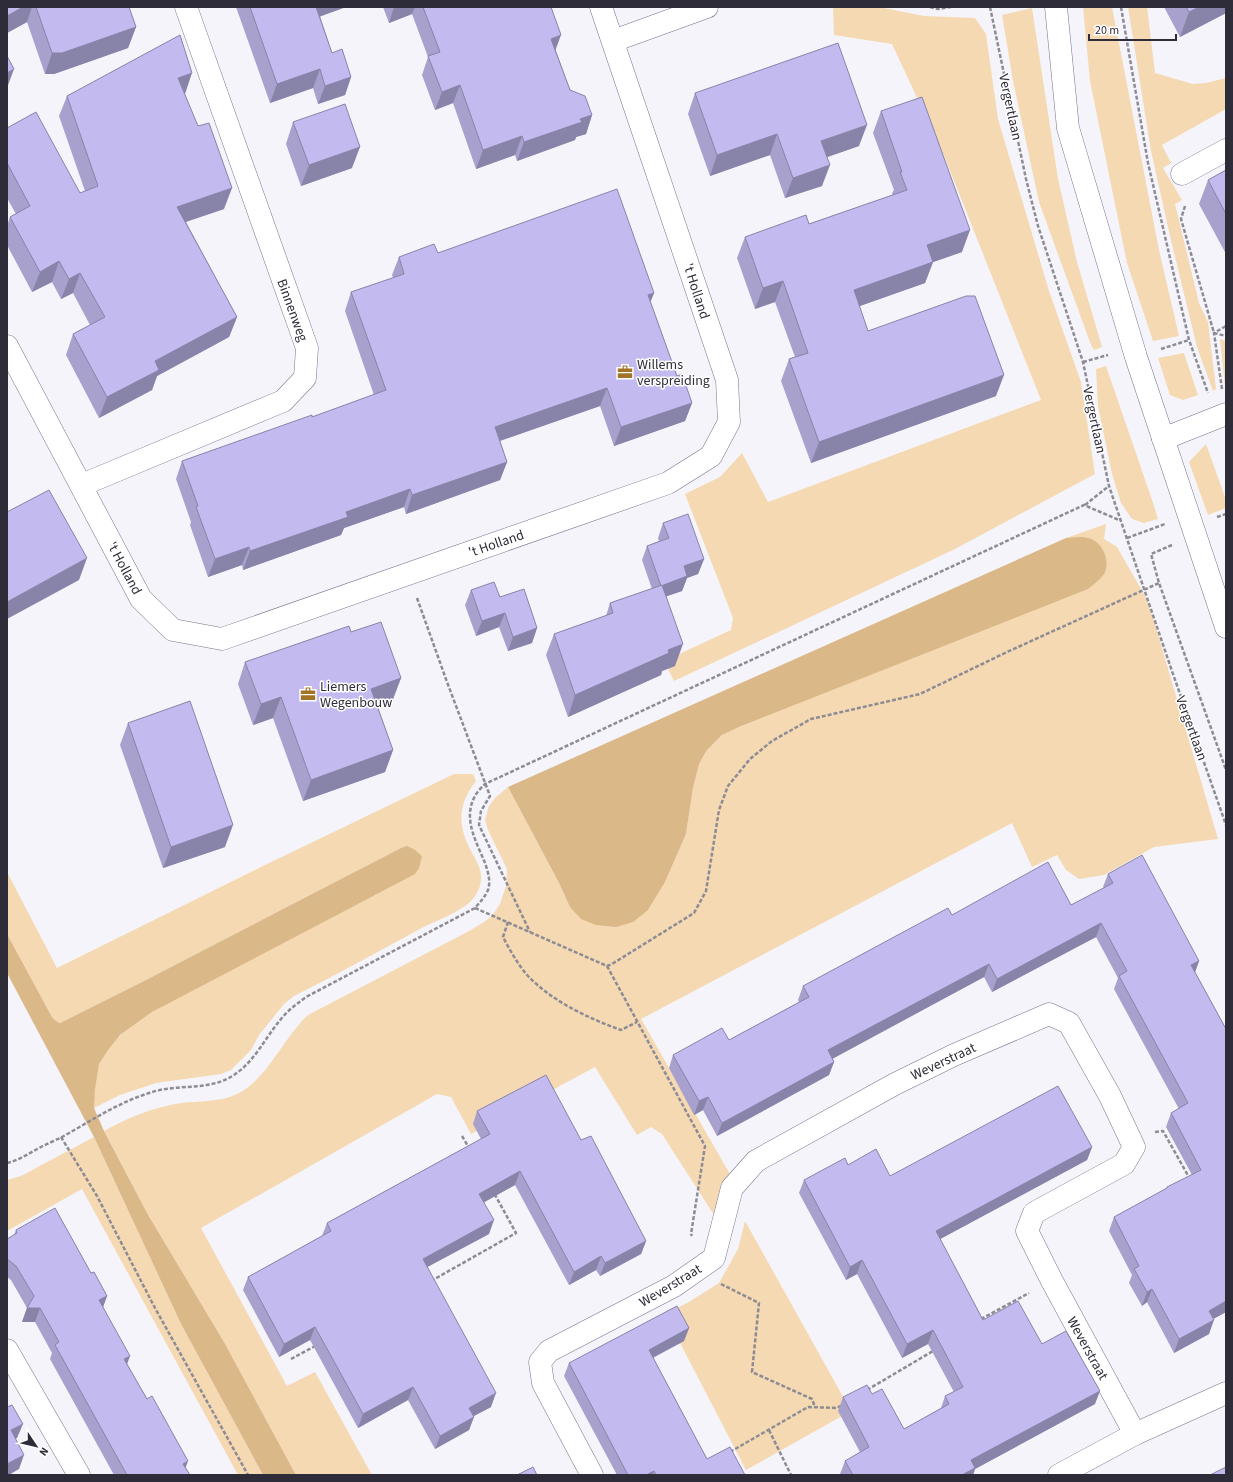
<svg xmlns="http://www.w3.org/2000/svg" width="1233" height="1482" font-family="'Source Sans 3',sans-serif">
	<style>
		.green { fill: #f5d9b2 }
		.water { fill: #dab888 }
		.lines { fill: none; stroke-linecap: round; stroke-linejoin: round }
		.minor-casing { stroke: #78748f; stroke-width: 23 }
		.path { stroke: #8d8b94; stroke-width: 2.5; stroke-dasharray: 4 2; stroke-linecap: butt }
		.minor { stroke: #fff; stroke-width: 22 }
		.wall { fill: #a8a1ce }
		.shaded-wall { fill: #8883a8 }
		.building { fill: #c3bbf0; stroke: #8883a8 }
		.labels { text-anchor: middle; stroke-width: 3; stroke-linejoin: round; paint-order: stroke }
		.street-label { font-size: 14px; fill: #2e2c38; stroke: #fff }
		.poi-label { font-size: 14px; fill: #2e2c38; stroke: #fff; text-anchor: start }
	</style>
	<rect width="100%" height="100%" fill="#f5f4fa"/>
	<!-- green -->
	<g class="green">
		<path d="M833 7H879L924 16 975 18 986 34 998 119 1049 291 1081 382 1095 474 953 550 674 681 664 661 731 630 733 618 685 494 720 477 742 453 768 502 1041 400 945 158 892 44 834 35Z"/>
		<path d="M1083 7H1112L1159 250 1179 336 1153 341 1127 263 1090 81Z"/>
		<path d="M1128 7H1147L1155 73 1193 84 1206 83 1226 78V109L1162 145 1171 163 1163 168 1182 200 1175 204 1199 303 1208 322 1216 389 1213 391 1197 347 1170 236 1151 151Z"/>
		<path d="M1032 8 1058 179 1077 262 1102 347 1094 350 1091 345 1039 202 1013 81 1002 15Z"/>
		<path d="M1220 339 1226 341 1225 387Z"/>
		<path d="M1184 353 1198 395 1183 400 1170 395 1158 358Z"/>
		<path d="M1106 366 1153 503 1158 519 1144 523 1132 519 1121 503 1112 474 1098 406 1096 369Z"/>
		<path d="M1206 444 1226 500V508L1208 515 1189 462Z"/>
		<path d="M1106 524 1104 539 1117 547 1145 596 1154 621 1218 839 1154 847 1104 875 1079 879 1066 870 1057 855 1032 867 1012 823 641 1019 731 1176 716 1218 662 1134 651 1127 637 1135 595 1067 471 1134 451 1097 437 1094 201 1228 287 1386 315 1372 372 1475H296L224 1342 147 1213 104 1131C129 1117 152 1108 181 1103 198 1101 219 1102 235 1095 265 1083 284 1037 308 1015L471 930 487 920 494 913 500 904 506 886 507 869 488 830 485 820 489 806 495 798 508 787 559 883 570 907 648 910 665 882 686 834 693 788 699 764 707 750 722 735 741 726 1094 540 1066 538Z"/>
		<path d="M454 774H473L476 781C458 804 457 825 471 851 475 859 481 867 481 876 482 886 476 897 469 903 454 915 434 921 418 930 377 952 336 975 294 996L284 1004 259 1035 251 1050 231 1070 221 1074 156 1083 120 1095 94 1108C94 1094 95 1078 99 1064 108 1040 133 1026 152 1012L422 856C415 850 411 845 401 848L146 980 60 1023 56 1021 52 1017 7 934V872L57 968 263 866Z"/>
		<path d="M94 1137 181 1324 263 1475H238L82 1189 7 1231V1180L21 1176Z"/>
		<path d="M745 1221 851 1411 746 1470 665 1314 689 1302 719 1283 738 1249Z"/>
	</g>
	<!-- water -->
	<g class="water">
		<path d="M1066 538C1073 538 1081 536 1088 538 1103 541 1111 562 1104 574 1100 580 1093 585 1088 589L741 726 722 735 707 750 699 764 693 788 686 834 665 882 648 910 633 922 616 927 596 925 581 919 570 907 559 883 508 787Z"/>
		<path d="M407 846 414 849 422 856 419 868 415 874 152 1012 120 1035 108 1050 99 1064 95 1089 94 1108 104 1131 147 1213 224 1342 296 1475H263L181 1324 94 1137 7 973V934L52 1017 56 1021 60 1023 146 980 401 848Z"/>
	</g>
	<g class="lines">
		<!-- minor casing -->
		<g class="minor-casing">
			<g id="minor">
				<path d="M1056 7 1068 128 1136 357 1226 627"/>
				<path d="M613 41 707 7"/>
				<path d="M1182 174 1226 150"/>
				<path d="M7 346 141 599 173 630 222 639 668 483 711 456 729 422 727 380 601 7"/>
				<path d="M1163 439 1226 414"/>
				<path d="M82 485 283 401 305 378 307 348 186 7"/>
				<path d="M7 1350 79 1475"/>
				<path d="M592 1475 543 1383 540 1362 549 1351 674 1286 714 1258 732 1188 756 1161 895 1084 954 1055 1049 1014 1069 1023 1110 1096 1134 1147 1124 1164 1034 1213 1027 1231 1052 1281 1135 1434"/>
				<path d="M1059 1475 1135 1434 1226 1393"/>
			</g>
		</g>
		<!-- path -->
		<g class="path">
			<path d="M930 7 938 9 951 7"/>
			<path d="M990 7 1026 179 1038 226 1083 362 1109 486 1173 674 1226 825"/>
			<path d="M1121 7 1148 163 1189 340 1208 393"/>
			<path d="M1185 206 1181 219 1214 333 1226 336"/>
			<path d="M1161 349 1189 340"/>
			<path d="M1083 362 1108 355"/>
			<path d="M1222 389 1214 333 1226 326"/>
			<path d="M1085 505 1109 486"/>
			<path d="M1217 517 1226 514"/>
			<path d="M1127 538 1165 524"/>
			<path d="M1172 545 1151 554 1159 583 1226 770"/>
			<path d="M417 598 447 682 490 796 481 811 479 825 530 932"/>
			<path d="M475 908 607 966 612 964 694 913 706 891 719 810 728 786 750 759 772 741 811 719 920 694 1007 652 1159 583"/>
			<path d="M508 922 503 937C510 950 518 965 528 976 553 1002 588 1018 621 1030L637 1022"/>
			<path d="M607 966 705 1146 691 1234 692 1236"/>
			<path d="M1155 1132 1163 1131 1190 1179"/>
			<path d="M462 1136 469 1148"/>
			<path d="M61 1137 97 1196 155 1308 248 1475"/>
			<path d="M7 1163C20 1160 31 1152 43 1146 49 1143 56 1140 62 1137 91 1121 117 1103 149 1093 177 1083 208 1092 234 1075 255 1061 265 1038 281 1019 288 1010 297 1004 306 997L475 908C480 902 485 897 488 890 491 881 488 872 485 863 477 843 463 820 474 798 476 793 481 788 485 784L1084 505 1119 520"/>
			<path d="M431 1281 516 1233 494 1193"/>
			<path d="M721 1284 759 1303 752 1372 812 1399 815 1407"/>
			<path d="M981 1319 1029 1293"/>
			<path d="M291 1359 317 1345"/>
			<path d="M867 1390 933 1351"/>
			<path d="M769 1430 791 1475"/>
			<path d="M730 1452 808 1407 837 1408 842 1405"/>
		</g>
		<!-- minor -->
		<use href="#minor" class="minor"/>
	</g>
	<!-- wall -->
	<g class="wall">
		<path d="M7 7H129L136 27 128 48 54 74H45L27 22 7 33Z"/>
		<path d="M236 7H346L320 16 332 53 351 77 345 95 318 104 313 88 270 103Z"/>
		<path d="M383 7H551L556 51 570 90 592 115 586 134 576 137 575 140 517 161 515 155 476 169 453 103 435 110 422 75 428 57 412 14 389 23Z"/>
		<path d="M1164 7H1226V13L1180 37Z"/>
		<path d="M695 93 859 146 827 157 822 186 785 198 770 155 710 176 688 114Z"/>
		<path d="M185 94 224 209 186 222 237 317 229 337 157 376 152 390 99 418 66 355 73 334 90 325 73 293 61 299 52 282 32 292 7 245V226L10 217 16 214 7 198V128L80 193 85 191 59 116 67 96Z"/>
		<path d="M881 111 962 252 933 262 925 283 859 306 868 331 996 396 811 463 781 381 789 359 795 357 775 302 755 309 737 258 745 237 809 224 893 195 892 193 894 190 873 133Z"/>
		<path d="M293 122 352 168 301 186 286 144Z"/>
		<path d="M1226 170V254L1199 204 1208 180Z"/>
		<path d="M438 253 654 293 650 301 677 376 692 403 685 421 614 446 600 406 500 441 507 462 500 480 406 514 404 507 344 528 341 535 243 570 242 565 208 577 190 525 191 522 176 479 182 461 312 417 374 395 345 311 351 292 393 278 392 275 399 257Z"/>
		<path d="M663 523 704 559 698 574 687 578 682 591 666 596 675 666 662 671 661 675 568 717 546 655 554 634 606 616 610 603 652 589 642 560 647 546 659 541 658 538Z"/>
		<path d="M471 590 500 597 537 628 532 643 508 651 499 627 476 636 465 605Z"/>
		<path d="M351 632 401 678 393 699 377 705 393 750 385 772 303 801 273 718 253 725 238 684 245 662Z"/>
		<path d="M128 723 225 847 163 868 120 745Z"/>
		<path d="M1108 874 1199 961 1195 972 1226 1029V1312L1213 1319 1209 1334 1174 1353 1147 1302 1142 1306 1129 1283 1132 1275 1109 1231 1114 1217 1166 1189 1167 1187 1192 1175 1166 1127 1171 1113 1179 1109 1114 989 1118 978 1096 937 992 992 984 977 832 1058 834 1062 829 1075 717 1136 703 1110 694 1115 669 1068 673 1055 729 1040 799 1002 798 1000 803 986 952 915 1071 905 1104 888 1103 887Z"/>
		<path d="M477 1111 581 1140 646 1241 641 1254 600 1276 596 1270 569 1285 515 1185 483 1202 489 1234 427 1267 491 1407 474 1416 469 1430 435 1449 408 1400 358 1428 310 1340 279 1357 243 1290 248 1277 322 1236 327 1223 481 1139 473 1124Z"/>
		<path d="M1092 1147 1087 1160 940 1239 983 1320 1042 1344 1095 1404 975 1469 973 1475H841L840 1474 845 1461 860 1452 838 1411 843 1397 872 1394 904 1429 941 1408 945 1396 954 1392 928 1344 902 1358 857 1274 846 1280 799 1193 804 1180 890 1176Z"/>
		<path d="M16 1230 91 1273 107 1296 103 1307 127 1364 190 1475H114L50 1359 52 1353 35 1322H22L27 1308 11 1280 7 1277V1239L14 1235Z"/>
		<path d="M689 1328 684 1341 653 1358 707 1459 745 1475H617L564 1376 569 1363Z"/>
	</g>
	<!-- shaded-wall -->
	<g class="shaded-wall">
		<path d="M23 7H32L27 22 7 33V16Z"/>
		<path d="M313 7H346L308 21Z"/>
		<path d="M394 7H415L412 14 389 23Z"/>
		<path d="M1199 7H1226V13L1180 37 1189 12Z"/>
		<path d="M136 27 128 48 54 74H45L52 53Z"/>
		<path d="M561 35 554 54 551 39Z"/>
		<path d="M14 69 7 88V73Z"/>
		<path d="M320 69 313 88 270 103 277 84Z"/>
		<path d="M192 73 185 94 170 99 178 78Z"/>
		<path d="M351 77 345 95 318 104 325 86Z"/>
		<path d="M460 85 453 103 435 110 442 92Z"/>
		<path d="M592 115 586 134 576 137 575 140 517 161 524 142 580 119Z"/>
		<path d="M867 125 859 146 813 162 821 141Z"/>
		<path d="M777 134 770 155 710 176 717 155Z"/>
		<path d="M522 136 515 155 476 169 483 150Z"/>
		<path d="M360 147 352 168 301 186 309 165Z"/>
		<path d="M830 165 822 186 785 198 793 178Z"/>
		<path d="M232 188 224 209 170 227 177 207Z"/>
		<path d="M970 230 962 252 919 267 927 245Z"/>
		<path d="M59 261 52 282 32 292 40 272Z"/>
		<path d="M933 262 925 283 846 311 854 290Z"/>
		<path d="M80 273 73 293 61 299 69 279Z"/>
		<path d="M783 281 775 302 755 309 763 288Z"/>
		<path d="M654 293 647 311 648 295Z"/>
		<path d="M237 317 229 337 157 376 152 390 99 418 107 397 155 361Z"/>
		<path d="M1004 375 996 396 811 463 819 442Z"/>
		<path d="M607 388 600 406 488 445 495 427Z"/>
		<path d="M692 403 685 421 614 446 621 427Z"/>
		<path d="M507 462 500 480 406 514 412 495Z"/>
		<path d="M410 489 404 507 344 528 341 535 243 570 250 551 346 512Z"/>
		<path d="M249 547 242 565 208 577 215 559Z"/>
		<path d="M87 558 79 580 7 619V602Z"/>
		<path d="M704 559 698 574 687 578 682 591 656 600 661 586 684 566Z"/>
		<path d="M505 613 499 627 476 636 482 621Z"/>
		<path d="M537 628 532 643 508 651 513 637Z"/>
		<path d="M683 644 675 666 662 671 661 675 568 717 575 695 668 650Z"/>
		<path d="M401 678 393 699 363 710 371 689Z"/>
		<path d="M281 697 273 718 253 725 261 704Z"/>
		<path d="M393 750 385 772 303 801 311 780Z"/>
		<path d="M233 825 225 847 163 868 171 847Z"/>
		<path d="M1101 923 1096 937 992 992 997 979Z"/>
		<path d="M1199 961 1194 975 1191 965Z"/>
		<path d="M989 964 984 977 823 1064 828 1050Z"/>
		<path d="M834 1062 829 1075 717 1136 722 1123Z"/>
		<path d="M708 1097 703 1110 694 1115 699 1101Z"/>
		<path d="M1092 1147 1087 1160 931 1244 936 1231Z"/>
		<path d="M520 1171 515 1185 474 1208 479 1194Z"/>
		<path d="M494 1220 489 1234 418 1272 423 1259Z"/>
		<path d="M646 1241 641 1254 600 1276 605 1263Z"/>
		<path d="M601 1256 596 1270 569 1285 574 1272Z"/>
		<path d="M862 1260 857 1274 846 1280 850 1267Z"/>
		<path d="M1152 1289 1147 1302 1142 1306 1147 1292Z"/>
		<path d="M107 1296 102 1310 99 1300Z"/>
		<path d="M1226 1301V1312L1204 1324 1209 1311Z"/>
		<path d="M27 1308H40L35 1322H22Z"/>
		<path d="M1214 1320 1209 1334 1174 1353 1179 1339Z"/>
		<path d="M315 1327 310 1340 279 1357 284 1344Z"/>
		<path d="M689 1328 684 1341 644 1362 649 1350Z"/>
		<path d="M933 1330 928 1344 902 1358 907 1344Z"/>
		<path d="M130 1356 125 1370 124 1359Z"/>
		<path d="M413 1387 408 1400 358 1428 363 1414Z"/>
		<path d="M1100 1391 1095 1404 975 1469 973 1475H962L971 1460Z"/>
		<path d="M496 1393 491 1407 464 1421 469 1408Z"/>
		<path d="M474 1417 469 1430 435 1449 440 1436Z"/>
		<path d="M23 1424 17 1438 7 1444 11 1430Z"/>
		<path d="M24 1455 19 1469 9 1475H7V1464Z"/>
		<path d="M188 1461 183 1475V1464Z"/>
		<path d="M654 1471 652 1475H646Z"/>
	</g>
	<!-- building -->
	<g class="building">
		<path d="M7 7H23L7 16Z"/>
		<path d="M36 7H129L136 27 62 53H52Z"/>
		<path d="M250 7H316L332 53 342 49 351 77 325 86 320 69 277 84Z"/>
		<path d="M423 7H551L561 35 551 39 570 90 585 96 592 115 580 119 582 122 524 142 522 136 483 150 460 85 442 92 428 56 440 52Z"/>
		<path d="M1186 7H1199L1189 12Z"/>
		<path d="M180 35 192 73 178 78 198 126 209 123 232 188 177 207 237 317 155 361 159 370 107 397 73 334 105 317 80 273 69 279 59 261 40 272 10 217 30 206 7 163V128L36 112 80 193 98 186 67 96Z"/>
		<path d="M838 43 867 125 821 141 830 165 793 178 777 134 717 155 695 93Z"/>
		<path d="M7 56 14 69 7 73Z"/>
		<path d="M922 97 970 230 927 245 933 262 854 290 868 331 966 296H975L1004 375 819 442 789 359 808 353 783 281 763 288 745 237 806 215 809 224 907 190 900 172H902L881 111Z"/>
		<path d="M345 104 360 147 309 165 293 122Z"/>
		<path d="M1226 170V214L1208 180Z"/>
		<path d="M617 189 654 293 648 295 677 376 682 374 692 403 621 427 607 388 495 427 507 462 412 495 410 489 346 512 348 517 250 551 249 547 215 559 196 507 198 506 182 461 312 415V417L386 390 351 292 404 274 399 257 434 244 438 253Z"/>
		<path d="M49 490 87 558 7 602V512Z"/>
		<path d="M688 514 704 559 684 566 687 576 661 586 647 546 669 538 663 523Z"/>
		<path d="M494 582 500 597 524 589 537 628 513 637 505 613 482 621 471 590Z"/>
		<path d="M662 585 683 644 668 650 669 653 575 695 554 634 613 613 610 603Z"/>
		<path d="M381 622 401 678 371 689 393 750 311 780 281 697 261 704 245 662 349 626 351 632Z"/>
		<path d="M190 701 233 825 171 847 128 723Z"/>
		<path d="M1142 855 1199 961 1191 965 1226 1029V1301L1209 1311 1214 1320 1179 1339 1152 1289 1147 1292 1134 1269 1139 1266 1114 1217 1167 1188V1187L1201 1170 1171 1113 1188 1103 1119 976 1127 971 1101 923 997 979 989 964 828 1050 834 1062 722 1123 708 1097 699 1101 673 1055 722 1028 729 1040 809 997 803 986 948 908 952 915 1048 862 1071 905 1113 883 1108 874Z"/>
		<path d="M546 1075 581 1140 591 1136 646 1241 605 1263 601 1256 574 1272 520 1171 479 1194 494 1220 423 1259 496 1393 469 1408 474 1417 440 1436 413 1387 363 1414 315 1327 284 1344 248 1277 331 1231 327 1223 490 1134 477 1111Z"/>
		<path d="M1058 1086 1092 1147 936 1231 983 1320 1018 1301 1042 1344 1066 1331 1100 1391 971 1460 975 1468 962 1475H853L845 1461 869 1447 843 1397 867 1385 872 1394 882 1389 904 1429 949 1404 945 1396 963 1387 933 1330 907 1344 862 1260 850 1267 804 1180 845 1158 848 1165 876 1149 890 1176Z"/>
		<path d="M55 1208 91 1273 94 1272 107 1296 99 1300 130 1356 124 1359 147 1399 152 1396 188 1461 183 1464 190 1475H127L55 1345 59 1342 40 1308H27L34 1296 16 1266 7 1259V1239L17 1233 16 1230Z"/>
		<path d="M677 1306 689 1328 649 1350 707 1459 730 1447 745 1475H656L654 1471 646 1475H628L569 1363Z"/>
		<path d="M12 1405 23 1424 11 1430 24 1455 7 1464V1407Z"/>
		<path d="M533 1467 537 1475H517Z"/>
		<path d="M1226 1467V1475H1210Z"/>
	</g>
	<!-- icons -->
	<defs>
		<g id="office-bare" transform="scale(1.2)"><path d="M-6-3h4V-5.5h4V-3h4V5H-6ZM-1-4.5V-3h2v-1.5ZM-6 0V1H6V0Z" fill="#a37427" stroke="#fff" stroke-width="2.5" paint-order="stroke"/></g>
	</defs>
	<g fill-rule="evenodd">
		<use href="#office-bare" x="625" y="372"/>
		<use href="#office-bare" x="308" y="694"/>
	</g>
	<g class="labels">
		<!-- street labels -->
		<g class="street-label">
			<text transform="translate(1011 107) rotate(78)" y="5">Vergertlaan</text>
			<text transform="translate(697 291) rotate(72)" y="5">'t Holland</text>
			<text transform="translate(293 310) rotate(70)" y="5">Binnenweg</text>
			<text transform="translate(1095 420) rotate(78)" y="5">Vergertlaan</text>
			<text transform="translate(496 543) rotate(-19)" y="5">'t Holland</text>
			<text transform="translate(125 568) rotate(62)" y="5">'t Holland</text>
			<text transform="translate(1192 728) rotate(70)" y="5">Vergertlaan</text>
			<text transform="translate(943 1061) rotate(-25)" y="5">Weverstraat</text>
			<text transform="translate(670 1285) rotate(-31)" y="5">Weverstraat</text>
			<text transform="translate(1088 1348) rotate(61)" y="5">Weverstraat</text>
		</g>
		<!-- poi labels -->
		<g class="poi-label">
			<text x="637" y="369">Willems<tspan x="637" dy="16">verspreiding</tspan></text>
			<text x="320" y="691">Liemers<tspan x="320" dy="16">Wegenbouw</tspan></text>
		</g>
	</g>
	<!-- border -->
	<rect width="1233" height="1482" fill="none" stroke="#2e2c38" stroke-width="16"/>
	<!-- north arrow -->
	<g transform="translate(36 1446) rotate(125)" stroke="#ffffff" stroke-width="3" paint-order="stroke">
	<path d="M0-3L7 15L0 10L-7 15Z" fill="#2e2c38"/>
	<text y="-6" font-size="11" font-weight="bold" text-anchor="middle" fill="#2e2c38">N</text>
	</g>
	<!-- scale -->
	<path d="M1089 34v6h87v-6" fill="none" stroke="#2e2c38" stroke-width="2"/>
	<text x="1095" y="34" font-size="12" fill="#2e2c38" stroke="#ffffff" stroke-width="3" paint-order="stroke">20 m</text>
</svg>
